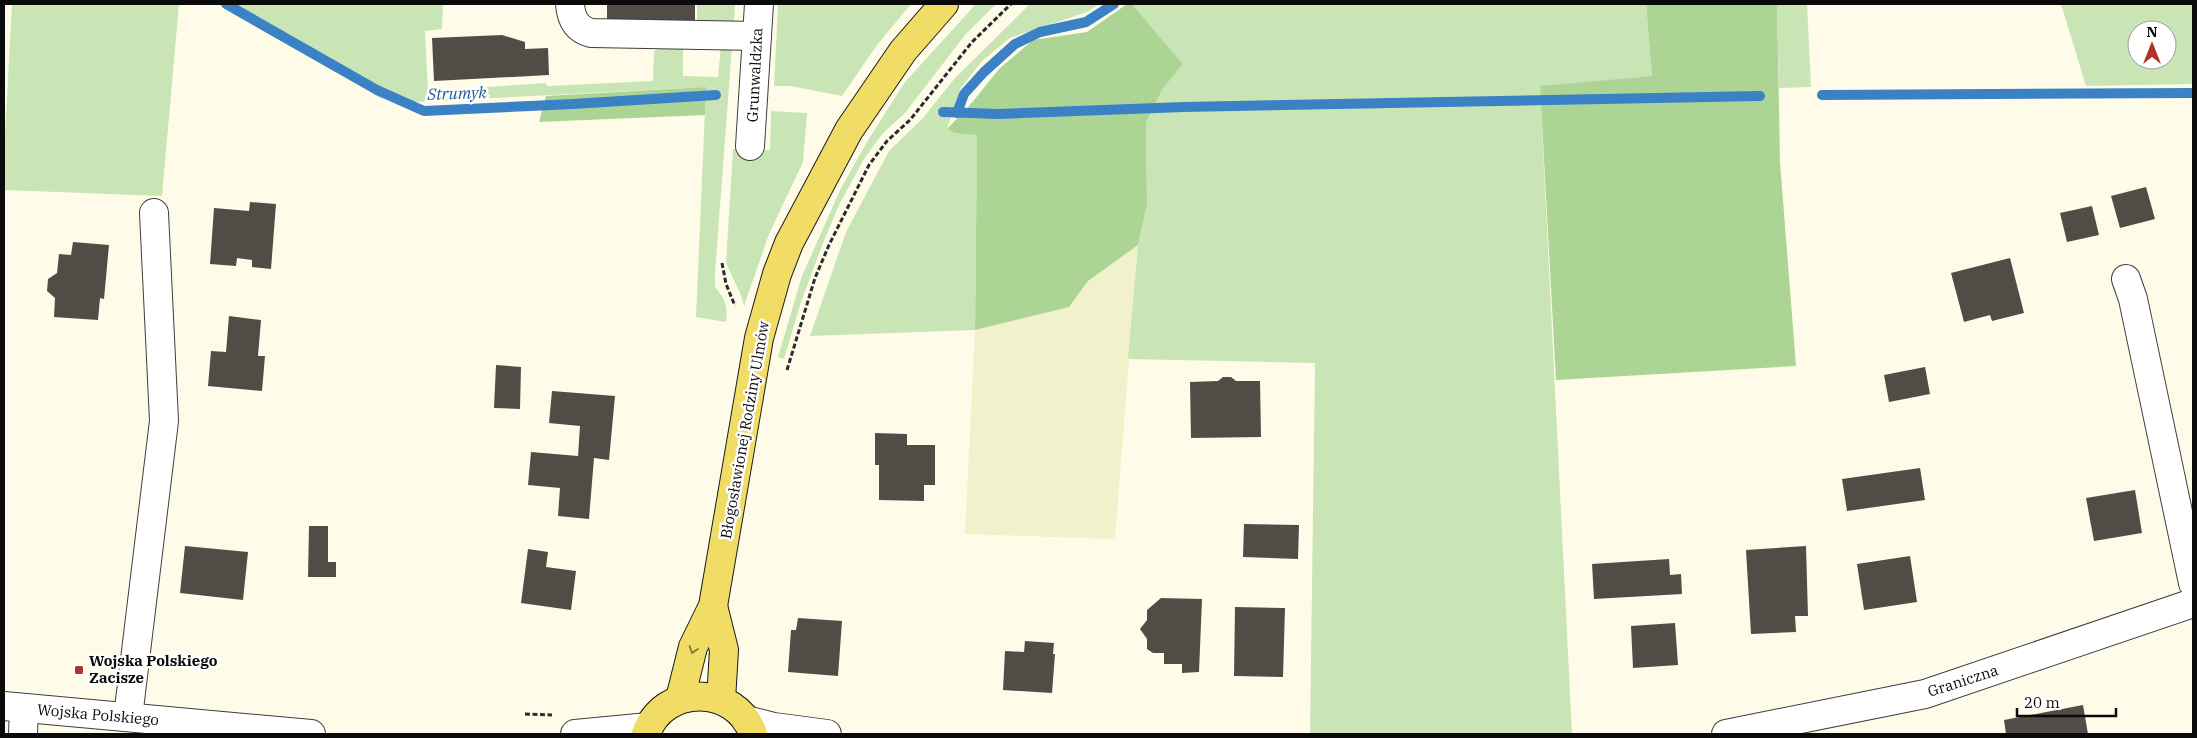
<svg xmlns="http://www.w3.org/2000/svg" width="2197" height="738" font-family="'IBM Plex Serif',serif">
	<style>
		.farmland { fill: #f1f2cb }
		.green { fill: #c9e5b5; fill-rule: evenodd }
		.forest { fill: #acd595 }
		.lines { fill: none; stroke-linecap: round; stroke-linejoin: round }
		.stream { stroke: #3b81c5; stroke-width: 10 }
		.building { fill: #524c47 }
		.minor-casing { stroke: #3d3d3d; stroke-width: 30 }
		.major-casing { stroke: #1b1b1b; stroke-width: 30 }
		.path { stroke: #2c2c2c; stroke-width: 3; stroke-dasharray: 5 2.5; stroke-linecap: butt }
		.minor { stroke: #fff; stroke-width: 28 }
		.major { stroke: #f1dd65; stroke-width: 28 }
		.oneway { stroke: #897e3c }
		.poi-dot { fill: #b2312b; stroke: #fff; stroke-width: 2 }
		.labels { text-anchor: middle; stroke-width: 5; stroke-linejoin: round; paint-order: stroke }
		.street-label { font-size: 15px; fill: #0a0a0a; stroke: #fff }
		.poi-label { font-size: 15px; font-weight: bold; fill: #0a0a0a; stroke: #fff; text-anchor: start }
		.water-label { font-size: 16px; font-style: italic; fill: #1c5494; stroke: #fff }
	</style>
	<rect width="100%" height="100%" fill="#fefce8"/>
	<!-- farmland -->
	<path class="farmland" d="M1138 245 1115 539 965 534 975 330 1069 307 1088 281Z"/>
	<!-- green -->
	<g class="green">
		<path d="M12 4H179L162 196 4 190V154Z"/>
		<path d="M233 4H443L442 29 425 31 428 91 546 83 547 86 653 81 654 51 667 45H683V76L718 77 721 45 732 46 715 273V287C725 298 728 307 726 322L696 317 706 87 416 102 380 98Z"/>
		<path d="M697 4H735L734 23 697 24Z"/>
		<path d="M778 4H911L877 45 842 96 790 86H774Z"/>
		<path d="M976 4H996L965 35 905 113 883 133 864 159 840 203 823 243 801 302 784 359 778 357 802 276 841 188 870 137 905 82Z"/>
		<path d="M1030 4H1100L1087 12 1010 38 982 61 960 89 947 129 954 133 977 134 975 330 810 336 846 232 889 151 923 118 955 78Z"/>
		<path d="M1132 4H1646L1652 76 1540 87 1572 734H1310L1315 363 1128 359 1138 245 1147 205 1146 123 1162 90 1183 64Z"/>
		<path d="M1777 4H1807L1811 87 1779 88Z"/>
		<path d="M2061 4H2193V84L2086 86ZM2137 30H2167V60H2137Z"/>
		<path d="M771 111 807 113 803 162 769 234 744 306 741 295 726 263 733 149 770 150Z"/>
	</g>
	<!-- forest -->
	<g class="forest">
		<path d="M1127 4H1132L1183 64 1162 90 1146 123 1147 205 1138 245 1088 281 1069 307 975 330 977 135 954 133 947 129 970 105 999 69 1033 40 1087 32Z"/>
		<path d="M1646 4H1777L1780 162 1796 366 1556 380 1540 86 1652 76Z"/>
		<path d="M706 87 705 115 539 122 546 96Z"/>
	</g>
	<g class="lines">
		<!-- stream -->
		<g class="stream">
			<path d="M226 4 377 90 424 111 573 104 716 95"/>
			<path d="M1822 95 2193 93"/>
			<path d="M943 112 998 114 1184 107 1760 96"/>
			<path d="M957 113 964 94 984 72 1015 44 1040 32 1086 22 1114 4"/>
		</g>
	</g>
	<!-- building -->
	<g class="building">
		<path d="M607 4H695V24L607 23Z"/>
		<path d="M502 35 525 42V49L548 48 549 75 434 81 432 38Z"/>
		<path d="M2146 187 2155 219 2120 228 2111 196Z"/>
		<path d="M250 202 276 204 271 269 252 267V260L237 258 236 266 210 264 214 208 249 211Z"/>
		<path d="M2092 206 2099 235 2067 242 2060 213Z"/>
		<path d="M73 242 109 245 104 299 100 298 98 320 54 317 55 298 47 291 48 279 57 273 59 254 71 255Z"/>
		<path d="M2010 258 2024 313 1992 321 1990 315 1964 322 1951 273Z"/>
		<path d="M229 316 261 320 258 356H265L262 391 208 386 211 351 226 352Z"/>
		<path d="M496 365 521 367 520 409 494 408Z"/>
		<path d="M1925 367 1930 394 1889 402 1884 375Z"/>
		<path d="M1223 377H1231L1236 381H1260L1261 437 1191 438 1190 382 1218 381Z"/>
		<path d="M552 391 615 396 609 460 594 458 589 519 558 516 560 488 528 485 531 452 578 456 580 426 549 423Z"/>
		<path d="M875 433 907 434V445H935V485H924V501L879 500V465H875Z"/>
		<path d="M1920 468 1925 500 1847 511 1842 479Z"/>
		<path d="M2135 490 2142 533 2094 541 2086 498Z"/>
		<path d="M1244 524 1299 525 1298 559 1243 557Z"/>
		<path d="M309 526H328V562H336V577H308Z"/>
		<path d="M185 546 248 552 243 600 180 593Z"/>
		<path d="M1806 546 1808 616H1795L1796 632 1751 634 1746 550Z"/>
		<path d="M528 549 548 552 546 567 576 571 571 610 521 603Z"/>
		<path d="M1910 556 1917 602 1864 610 1857 564Z"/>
		<path d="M1669 559 1670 575 1681 574 1682 594 1594 599 1592 564Z"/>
		<path d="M1161 598 1202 599 1199 672 1182 673V664H1164V653H1153L1147 649V639L1140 629 1147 620V610Z"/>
		<path d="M1235 607 1285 608 1283 677 1234 676Z"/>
		<path d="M798 618 842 621 838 676 788 672 791 630H796Z"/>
		<path d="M1675 623 1678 665 1633 668 1631 626Z"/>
		<path d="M1025 641 1054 643 1053 654H1055L1052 693 1003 690 1005 651 1024 652Z"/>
		<path d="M2083 705 2088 734H2006L2004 720Z"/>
	</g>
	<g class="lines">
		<!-- minor casing -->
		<g class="minor-casing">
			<g id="minor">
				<path d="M570 4C571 18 576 29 591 33L757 36"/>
				<path d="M750 146 759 4"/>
				<path d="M2126 279 2133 299 2193 583"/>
				<path d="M4 706 311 734"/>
				<path d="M128 717 164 421 154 213"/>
				<path d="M746 720 774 727 827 734"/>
				<path d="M23 734 24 708"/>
				<path d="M575 734 649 727"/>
				<path d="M1726 734 1925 694 2193 603"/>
			</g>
		</g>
		<!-- major casing -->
		<g class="major-casing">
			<g id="major">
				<path d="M713 606 724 650 721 700"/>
				<path d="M680 699 693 647 713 606 759 338 777 274 789 243 849 130 903 51 944 4"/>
				<path d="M646 734C663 684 736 684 753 734"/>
			</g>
		</g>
		<!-- path -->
		<g class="path">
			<path d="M722 263 726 284 735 306"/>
			<path d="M787 370 815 278 829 245 869 165 887 141 910 120 972 42 1011 4"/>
			<path d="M525 714 552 715"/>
		</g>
		<!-- minor -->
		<use href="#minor" class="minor"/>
		<!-- major -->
		<use href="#major" class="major"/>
	</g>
	<!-- one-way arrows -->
	<defs><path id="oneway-chevron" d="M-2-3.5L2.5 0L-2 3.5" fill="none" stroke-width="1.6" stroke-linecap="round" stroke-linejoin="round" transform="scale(1.25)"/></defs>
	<use class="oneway" href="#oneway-chevron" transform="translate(693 650) rotate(108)"/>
	<!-- markers -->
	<rect class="poi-dot" x="74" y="665" width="10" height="10" rx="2.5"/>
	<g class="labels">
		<!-- street labels -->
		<g class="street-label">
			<text transform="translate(755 75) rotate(-87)" y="5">Grunwaldzka</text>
			<text transform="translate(745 430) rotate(-80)" y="5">Błogosławionej Rodziny Ulmów</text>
			<text transform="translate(1963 681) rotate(-18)" y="5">Graniczna</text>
			<text transform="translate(98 715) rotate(5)" y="5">Wojska Polskiego</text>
		</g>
		<!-- poi labels -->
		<g class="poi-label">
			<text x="89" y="666">Wojska Polskiego<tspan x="89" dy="17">Zacisze</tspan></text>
		</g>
		<!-- water labels -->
		<g class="water-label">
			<text transform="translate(457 93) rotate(-2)" y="6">Strumyk</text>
		</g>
	</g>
	<!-- border -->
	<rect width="2197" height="738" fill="none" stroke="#0a0a0a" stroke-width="10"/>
	<!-- north arrow -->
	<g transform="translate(2152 45)"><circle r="24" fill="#ffffff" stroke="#9d9d9d"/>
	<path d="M0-4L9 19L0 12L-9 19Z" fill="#b2312b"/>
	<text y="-8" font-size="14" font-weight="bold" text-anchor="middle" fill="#0a0a0a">N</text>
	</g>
	<!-- scale -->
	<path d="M2017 708v8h99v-8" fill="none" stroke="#0a0a0a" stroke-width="2.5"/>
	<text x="2024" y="708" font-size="15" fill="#0a0a0a" stroke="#ffffff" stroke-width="4" paint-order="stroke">20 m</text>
</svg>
